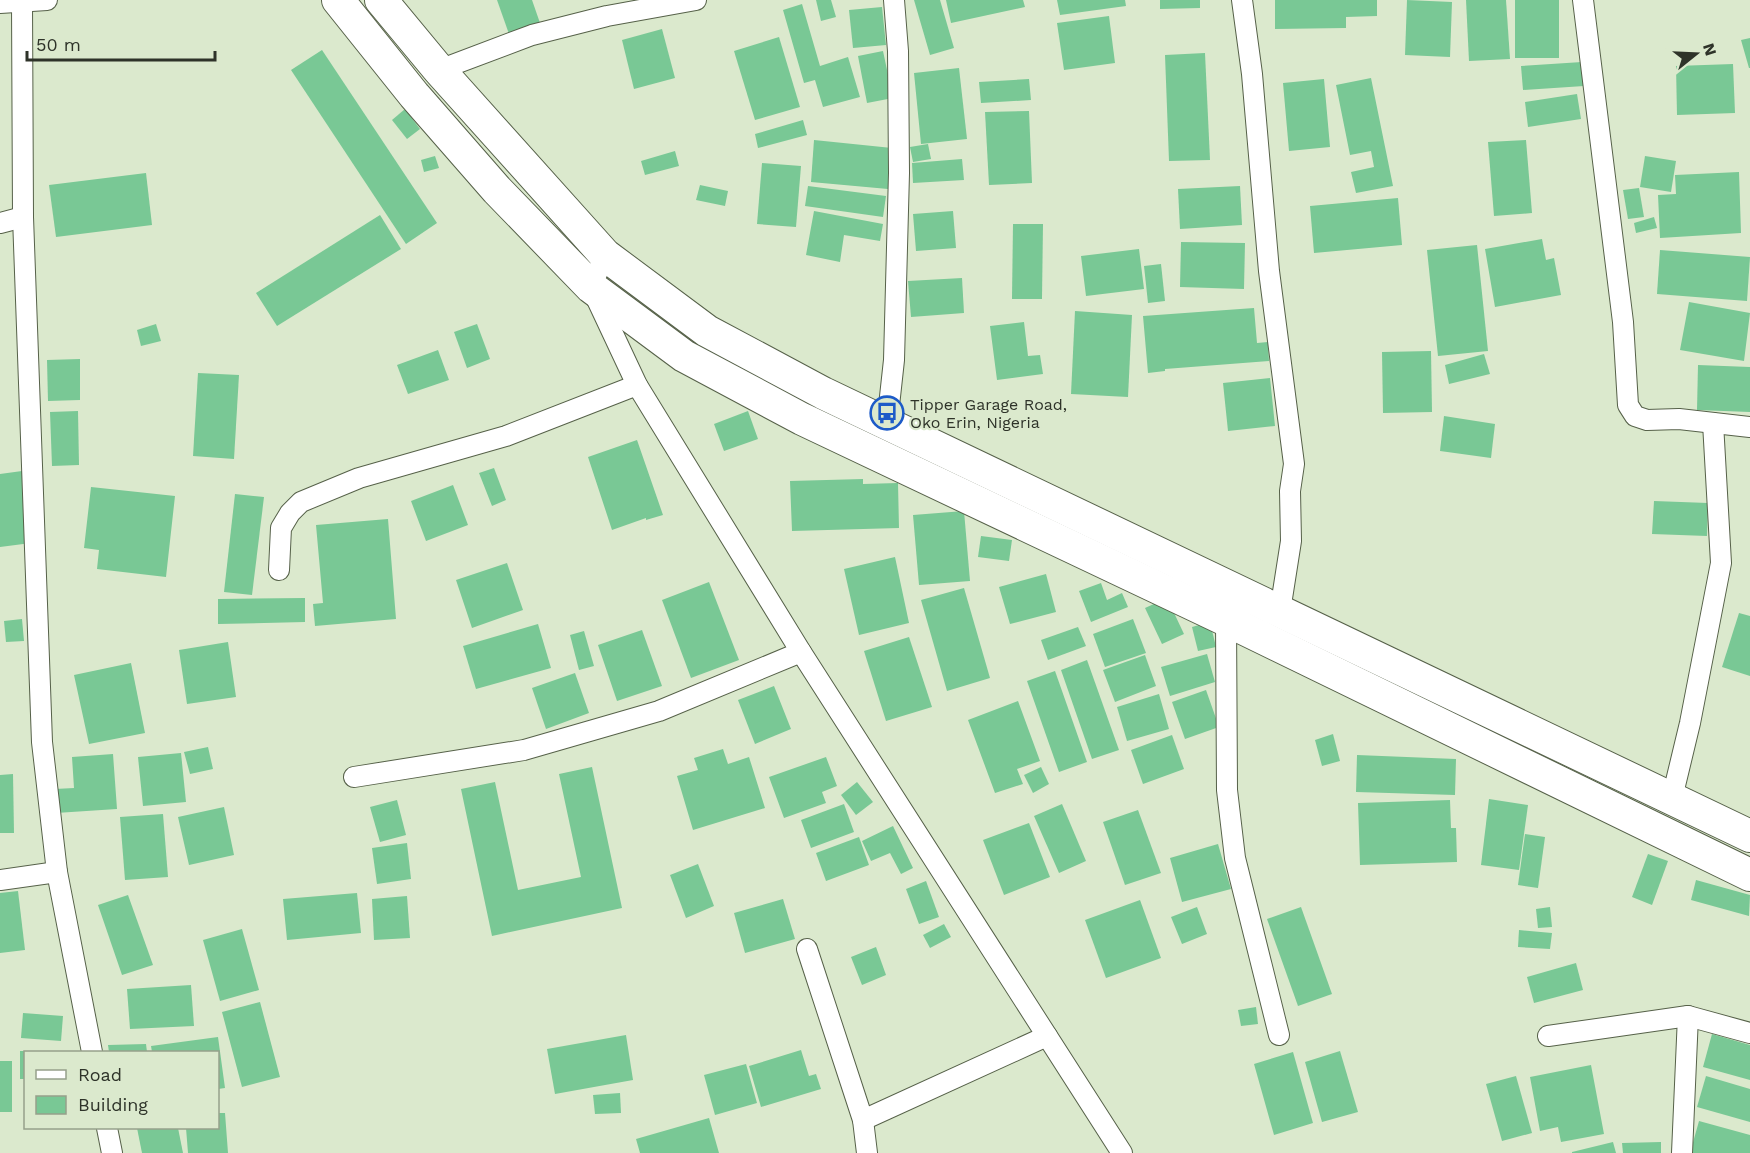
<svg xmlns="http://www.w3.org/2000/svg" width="1750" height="1153" font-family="'Work Sans',sans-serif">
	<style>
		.building { fill: #79c895 }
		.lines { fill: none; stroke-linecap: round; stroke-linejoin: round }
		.minor-casing { stroke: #566149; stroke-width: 22 }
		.primary-casing { stroke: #566149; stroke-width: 34 }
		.minor { stroke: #fff; stroke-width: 20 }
		.primary { stroke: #fff; stroke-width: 32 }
		.labels { text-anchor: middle; stroke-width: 4.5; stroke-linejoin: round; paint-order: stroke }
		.poi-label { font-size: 16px; fill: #2e3329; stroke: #dbe9cd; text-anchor: start }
	</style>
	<rect width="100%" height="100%" fill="#dbe9cd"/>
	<!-- building -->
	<g class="building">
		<path d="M497 0H532L540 23 509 34Z"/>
		<path d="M816 0H831L836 17 821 21Z"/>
		<path d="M914 0H940L954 48 930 55Z"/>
		<path d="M946 0H1023L1025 7 951 23Z"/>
		<path d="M1057 0H1125L1126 6 1060 15Z"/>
		<path d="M1160 0H1200V8L1160 9Z"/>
		<path d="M1275 0H1377V16L1346 17V28L1275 29Z"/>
		<path d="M1407 0 1452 2 1450 57 1405 55Z"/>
		<path d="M1466 0H1506L1510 59 1469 61Z"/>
		<rect x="1515" y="0" width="44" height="58"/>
		<path d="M802 4 820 66 848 57 860 97 823 107 815 80 804 83 783 10Z"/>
		<path d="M882 7 886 45 853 48 849 10Z"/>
		<path d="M1109 16 1115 63 1064 70 1057 23Z"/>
		<path d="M662 29 675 78 634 89 622 40Z"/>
		<path d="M779 37 800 107 755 120 734 51Z"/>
		<path d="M1750 38V68H1749L1741 40Z"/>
		<path d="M322 50 437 223 406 244 291 70Z"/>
		<path d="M883 51 893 98 867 103 858 56Z"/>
		<path d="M1205 53 1210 160 1169 161 1165 55Z"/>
		<path d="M1582 62 1584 86 1523 90 1521 66Z"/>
		<path d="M1733 64 1735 113 1677 115 1676 66Z"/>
		<path d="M959 68 967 139 921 144 914 73Z"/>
		<path d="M1371 78 1393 186 1356 193 1351 172 1374 167 1371 151 1350 155 1336 85Z"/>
		<path d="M1029 79 1031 100 981 103 979 82Z"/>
		<path d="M1324 79 1330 147 1289 151 1283 83Z"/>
		<path d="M1577 94 1581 119 1528 127 1525 102Z"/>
		<path d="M405 109 420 129 407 139 392 120Z"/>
		<path d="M1029 111 1032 183 989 185 985 112Z"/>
		<path d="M803 120 807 135 758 148 755 134Z"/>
		<path d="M814 140 892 148 888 189 811 182Z"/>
		<path d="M1526 140 1532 213 1494 216 1488 142Z"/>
		<path d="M928 144 931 159 913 162 910 147Z"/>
		<path d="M675 151 679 166 645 175 641 161Z"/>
		<path d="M435 156 439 168 424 172 421 160Z"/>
		<path d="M1645 156 1676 161 1671 192 1640 187Z"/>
		<path d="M962 159 964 180 913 183 912 163Z"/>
		<path d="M762 163 801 166 796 227 757 224Z"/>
		<path d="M1739 172 1741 233 1660 238 1658 195 1676 194 1675 175Z"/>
		<path d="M146 173 152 225 56 237 49 185Z"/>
		<path d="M700 185 728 191 725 206 696 200Z"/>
		<path d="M808 186 886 196 883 217 805 206Z"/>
		<path d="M1240 186 1242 225 1180 229 1178 189Z"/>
		<path d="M1639 188 1644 217 1628 219 1623 190Z"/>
		<path d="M1398 198 1402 245 1314 253 1310 206Z"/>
		<path d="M814 211 883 224 880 241 844 235 840 262 806 255Z"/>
		<path d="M953 211 956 248 916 251 913 214Z"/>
		<path d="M380 215 401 249 277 326 256 293Z"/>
		<path d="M1654 217 1657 228 1636 233 1634 223Z"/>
		<path d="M1013 224H1043L1042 299H1012Z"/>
		<path d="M1542 239 1546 260 1554 258 1561 295 1495 307 1485 249Z"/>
		<path d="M1181 242 1245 243 1244 289 1180 287Z"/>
		<path d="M1477 245 1488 351 1438 356 1427 250Z"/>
		<path d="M1139 249 1144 289 1086 296 1081 256Z"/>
		<path d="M1660 250 1750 257 1747 301 1657 294Z"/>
		<path d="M1161 264 1165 301 1148 303 1144 266Z"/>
		<path d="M962 278 964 313 911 317 908 281Z"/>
		<path d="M1689 302 1750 313 1744 361 1680 350Z"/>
		<path d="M1254 308 1257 343 1268 342 1269 361 1165 369V371L1148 373 1143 316Z"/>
		<path d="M1075 311 1132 315 1128 397 1071 394Z"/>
		<path d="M1024 322 1028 356 1040 355 1043 374 997 380 990 326Z"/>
		<path d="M156 324 161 341 141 346 137 330Z"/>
		<path d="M477 324 490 359 467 368 454 332Z"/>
		<path d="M438 350 449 380 408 394 397 365Z"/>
		<path d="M1431 351 1432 412 1383 413 1382 352Z"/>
		<path d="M1484 354 1490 374 1449 384 1445 365Z"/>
		<path d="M80 359V400L48 401 47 360Z"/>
		<path d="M1698 365 1750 367V412L1697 410Z"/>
		<path d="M198 373 239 375 234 459 193 456Z"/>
		<path d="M1270 378 1275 426 1228 431 1223 383Z"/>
		<path d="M78 411 79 465 52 466 50 412Z"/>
		<path d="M748 411 758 439 724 451 714 424Z"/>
		<path d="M1444 416 1495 424 1491 458 1440 451Z"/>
		<path d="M637 440 663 515 646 520V518L612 530 588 457Z"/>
		<path d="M494 468 506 500 492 506 479 473Z"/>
		<path d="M22 471 31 543 0 547V474Z"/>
		<path d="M863 479V484L898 483 899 528 792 531 790 481Z"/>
		<path d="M453 485 468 525 426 541 411 501Z"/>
		<path d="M91 487 175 496 166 577 97 569 99 550 84 548Z"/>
		<path d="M235 494 264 497 252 595 224 592Z"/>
		<path d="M1654 501 1708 503 1707 536 1652 534Z"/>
		<path d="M964 511 970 581 919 585 913 515Z"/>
		<path d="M388 519 396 619 315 626 313 604 323 603 316 525Z"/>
		<path d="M981 536 1012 540 1009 561 978 557Z"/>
		<path d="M895 557 909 623 859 635 844 569Z"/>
		<path d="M507 563 523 610 472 628 456 580Z"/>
		<path d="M1046 574 1056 612 1010 624 999 587Z"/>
		<path d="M709 582 739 660 691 678 662 600Z"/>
		<path d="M1101 583 1107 600 1122 593 1128 607 1091 622 1079 591Z"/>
		<path d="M964 588 990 678 947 691 921 600Z"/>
		<path d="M305 598V622L218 624V599Z"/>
		<path d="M1167 598 1184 634 1162 644 1145 608Z"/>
		<path d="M1739 613 1750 616V676L1722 667Z"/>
		<path d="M22 619 24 641 6 642 4 621Z"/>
		<path d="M1133 619 1146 653 1105 667 1093 634Z"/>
		<path d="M1210 622 1216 647 1198 651 1192 627Z"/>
		<path d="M538 624 551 668 476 689 463 646Z"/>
		<path d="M1078 627 1086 646 1048 660 1041 640Z"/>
		<path d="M642 630 662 686 617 701 598 645Z"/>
		<path d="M584 631 594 666 579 670 570 635Z"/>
		<path d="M909 637 932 707 886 721 864 651Z"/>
		<path d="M228 642 236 697 187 704 179 650Z"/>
		<path d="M1207 654 1215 682 1170 696 1161 667Z"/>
		<path d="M1145 655 1156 686 1115 702 1103 670Z"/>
		<path d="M1087 660 1119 750 1092 759 1061 670Z"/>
		<path d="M131 663 145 733 89 744 74 675Z"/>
		<path d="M1055 671 1087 762 1059 772 1027 681Z"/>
		<path d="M575 673 589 713 546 729 532 688Z"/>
		<path d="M774 686 791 729 755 744 738 700Z"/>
		<path d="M1206 690 1219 727 1185 739 1172 702Z"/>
		<path d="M1159 694 1169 729 1127 741 1117 707Z"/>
		<path d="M1018 701 1040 761 1017 769 1023 784 995 793 968 720Z"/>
		<path d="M1333 734 1340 761 1322 766 1315 740Z"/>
		<path d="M1172 735 1184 769 1143 784 1131 750Z"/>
		<path d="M208 747 213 769 190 774 184 752Z"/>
		<path d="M723 749 728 764 749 757 765 808 693 830 677 776 698 770 694 758Z"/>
		<path d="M181 753 186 802 143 806 138 757Z"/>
		<path d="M113 754 117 809 56 813 55 789 74 788 72 757Z"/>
		<path d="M1357 755 1456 759 1455 795 1356 792Z"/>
		<path d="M826 757 837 786 822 792 826 803 784 818 769 777Z"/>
		<path d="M592 767 622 908 492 936 461 789 495 782 518 890 581 877 559 774Z"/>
		<path d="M1041 767 1049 784 1033 793 1024 775Z"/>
		<path d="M13 774 14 833H0V775Z"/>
		<path d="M857 782 873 802 856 815 841 795Z"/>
		<path d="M1489 799 1528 805 1519 870 1481 865Z"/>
		<path d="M397 800 406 835 380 842 370 807Z"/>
		<path d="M1450 800 1451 828H1456L1457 862 1360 865 1358 803Z"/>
		<path d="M844 804 854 832 811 848 801 820Z"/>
		<path d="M1062 804 1086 861 1059 873 1034 816Z"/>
		<path d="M224 807 234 855 189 865 178 817Z"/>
		<path d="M1138 810 1161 873 1125 885 1103 822Z"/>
		<path d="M163 814 168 877 125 880 120 817Z"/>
		<path d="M1029 823 1050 877 1004 895 983 840Z"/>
		<path d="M893 826 913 868 901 874 890 853 871 861 862 841Z"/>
		<path d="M1525 834 1545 837 1538 888 1518 885Z"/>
		<path d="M859 837 869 865 826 881 816 853Z"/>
		<path d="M407 843 411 879 377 884 372 848Z"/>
		<path d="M1218 844 1231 889 1182 902 1170 858Z"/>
		<path d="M1648 854 1668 861 1652 905 1632 897Z"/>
		<path d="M698 864 714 906 686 918 670 875Z"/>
		<path d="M1696 880 1750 895 1749 916 1691 900Z"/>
		<path d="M926 881 939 917 919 924 906 889Z"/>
		<path d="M18 891 25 950 0 953V893Z"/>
		<path d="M357 893 361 933 287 940 283 899Z"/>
		<path d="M128 895 153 965 122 975 98 905Z"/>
		<path d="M407 896 410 938 374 940 372 899Z"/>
		<path d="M783 899 795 939 745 953 734 913Z"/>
		<path d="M1140 900 1161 958 1106 978 1085 920Z"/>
		<path d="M1197 907 1207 934 1182 944 1171 917Z"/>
		<path d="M1301 907 1332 994 1298 1006 1267 919Z"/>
		<path d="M1550 907 1552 927 1538 928 1536 909Z"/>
		<path d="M944 924 951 937 930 948 923 935Z"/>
		<path d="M242 929 259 990 220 1001 203 940Z"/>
		<path d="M1519 930 1552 933 1550 949 1518 947Z"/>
		<path d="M876 947 886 975 862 985 851 957Z"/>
		<path d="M1576 963 1583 990 1534 1003 1527 977Z"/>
		<path d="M191 985 194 1026 130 1029 127 989Z"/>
		<path d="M260 1002 280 1077 242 1087 222 1012Z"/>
		<path d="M1256 1007 1258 1024 1241 1026 1238 1010Z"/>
		<path d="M23 1013 63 1016 61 1041 21 1038Z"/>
		<path d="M1712 1034 1750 1045V1080L1703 1067Z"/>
		<path d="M626 1035 633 1080 555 1094 547 1049Z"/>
		<path d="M218 1037 225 1088 218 1089V1052H152L151 1046Z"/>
		<path d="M146 1044 147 1052H109L108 1045Z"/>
		<path d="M801 1050 809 1076 816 1074 821 1089 761 1107 749 1066Z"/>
		<rect x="20" y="1051" width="6" height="28"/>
		<path d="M1340 1051 1358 1112 1322 1122 1305 1062Z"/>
		<path d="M1293 1052 1313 1123 1274 1135 1254 1064Z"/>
		<rect x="0" y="1061" width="12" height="51"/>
		<path d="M746 1064 757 1103 715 1115 704 1075Z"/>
		<path d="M1591 1065 1604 1134 1561 1142 1558 1127 1540 1131 1530 1077Z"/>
		<path d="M1516 1076 1532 1133 1502 1141 1486 1084Z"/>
		<path d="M1706 1076 1750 1089V1122L1697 1107Z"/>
		<path d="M620 1093 621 1113 595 1114 593 1095Z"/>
		<path d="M218 1113H225L228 1153H188L186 1128H218Z"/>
		<path d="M709 1118 719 1153H640L636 1139Z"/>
		<path d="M1699 1121 1750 1135V1153H1690Z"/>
		<path d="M137 1128H178L183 1153H142Z"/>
		<path d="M1613 1142 1616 1153H1572V1152Z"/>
		<path d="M1661 1142V1153H1623L1622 1143Z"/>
	</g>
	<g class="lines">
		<!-- minor casing -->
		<g class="minor-casing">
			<g id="minor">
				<path d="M1242 0 1252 74 1269 271 1294 464 1290 491 1291 541 1280 611"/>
				<path d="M1583 0 1623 322 1628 405 1635 416 1647 420 1679 419 1750 427"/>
				<path d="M0 3 47 0"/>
				<path d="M22 3 23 217 42 742 57 872 92 1052"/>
				<path d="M439 70 532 35 607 16 696 0"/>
				<path d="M0 223 23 217"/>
				<path d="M605 255 591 287 637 385 801 652 1122 1153"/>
				<path d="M887 424 894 360 899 173 898 51 894 0"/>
				<path d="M279 570 281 528 290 513 301 502 359 478 506 436 637 385"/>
				<path d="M1226 620 1227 790 1235 858 1279 1035"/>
				<path d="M354 777 524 750 659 711 801 652"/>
				<path d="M1672 798 1690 723 1721 563 1713 423"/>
				<path d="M0 880 57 872"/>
				<path d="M807 949 863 1120 867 1153"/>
				<path d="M1548 1036 1688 1016 1750 1033"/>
				<path d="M863 1120 1047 1036"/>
				<path d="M107 1128 112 1153"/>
				<path d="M1682 1153 1688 1016"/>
			</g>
		</g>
		<!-- primary casing -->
		<g class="primary-casing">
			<g id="primary">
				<path d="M338 0 414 95 497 190 591 287 684 356 802 419 1226 620 1750 875"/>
				<path d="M381 0 439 70 605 255 707 331 823 393 1750 836"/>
			</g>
		</g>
		<!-- minor -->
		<use href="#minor" class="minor"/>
		<!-- primary -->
		<use href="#primary" class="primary"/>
	</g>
	<!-- icons -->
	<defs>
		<g id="bus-ring" transform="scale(1.725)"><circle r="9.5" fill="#dbe9cd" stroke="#1d5bc8" stroke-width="1.5"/><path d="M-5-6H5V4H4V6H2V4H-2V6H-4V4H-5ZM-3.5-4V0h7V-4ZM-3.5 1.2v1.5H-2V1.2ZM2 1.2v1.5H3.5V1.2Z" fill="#1d5bc8"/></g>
	</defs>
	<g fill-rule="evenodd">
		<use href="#bus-ring" x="887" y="413"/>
	</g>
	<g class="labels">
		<!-- poi labels -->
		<g class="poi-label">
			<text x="910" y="410">Tipper Garage Road,<tspan x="910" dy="18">Oko Erin, Nigeria</tspan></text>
		</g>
	</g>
	<!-- legend -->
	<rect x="24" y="1051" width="195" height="78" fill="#dbe9cd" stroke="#96a08b" stroke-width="1.5"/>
	<rect x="36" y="1070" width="30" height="9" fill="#ffffff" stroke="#96a08b" stroke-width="1.5"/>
	<text x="78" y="1081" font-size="18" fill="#2e3329">Road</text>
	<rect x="36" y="1096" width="30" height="18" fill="#79c895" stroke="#96a08b" stroke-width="1.5"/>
	<text x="78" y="1111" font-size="18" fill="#2e3329">Building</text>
	<!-- north arrow -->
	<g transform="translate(1696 54) rotate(72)" stroke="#dbe9cd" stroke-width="4.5" paint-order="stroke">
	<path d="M0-4.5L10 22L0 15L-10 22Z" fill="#2e3329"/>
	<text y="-9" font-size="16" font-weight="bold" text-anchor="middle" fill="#2e3329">N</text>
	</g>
	<!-- scale -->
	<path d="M27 51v9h188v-9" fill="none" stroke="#2e3329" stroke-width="3"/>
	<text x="36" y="51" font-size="18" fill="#2e3329" stroke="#dbe9cd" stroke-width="4.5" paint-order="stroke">50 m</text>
</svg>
